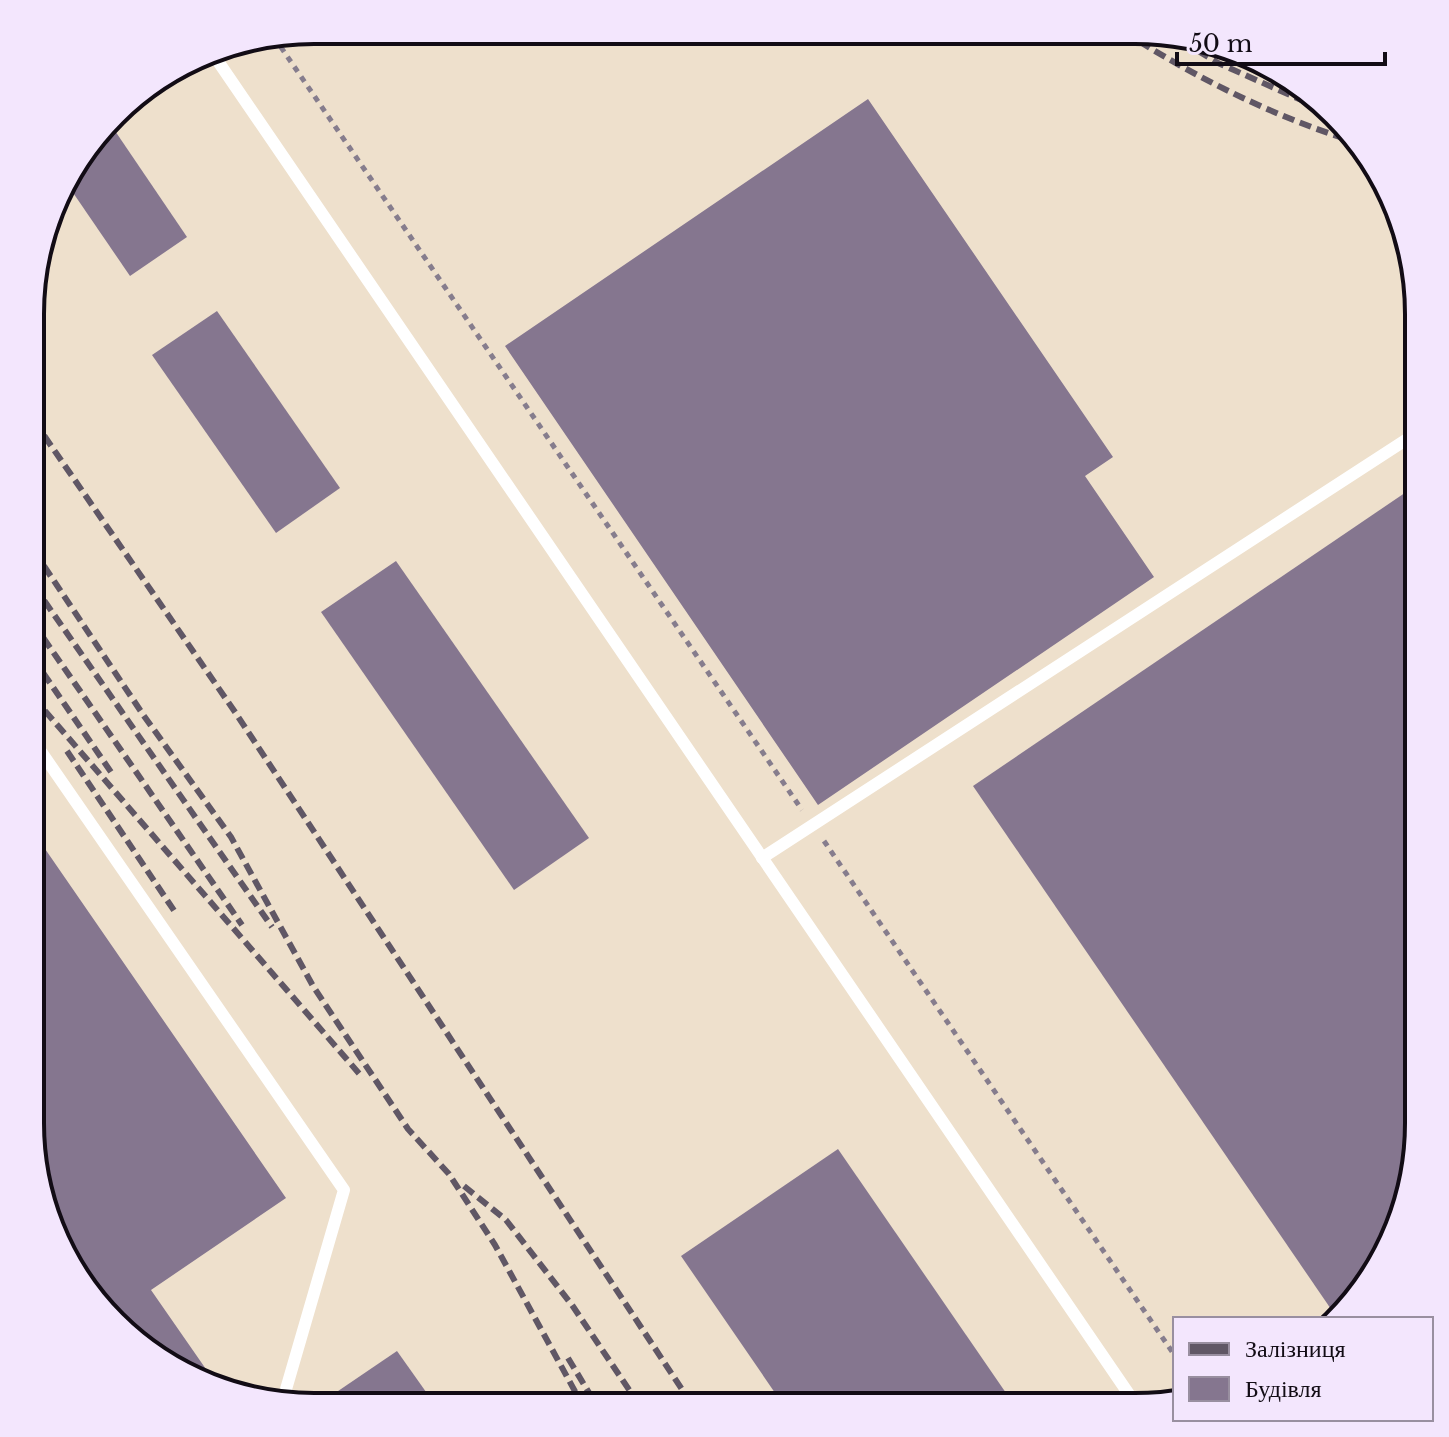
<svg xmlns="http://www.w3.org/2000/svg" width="1449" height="1437" font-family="'Libre Baskerville',serif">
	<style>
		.industrial { fill: #eee0cc }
		.building { fill: #85768f }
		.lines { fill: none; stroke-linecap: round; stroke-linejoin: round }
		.path { stroke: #867d8d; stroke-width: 5; stroke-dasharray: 6 6; stroke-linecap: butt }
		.lane { stroke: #fff; stroke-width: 12 }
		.rail { stroke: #605765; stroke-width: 6; stroke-dasharray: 12 6; stroke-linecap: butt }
		.rim { fill: none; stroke: #120c15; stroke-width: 4 }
	</style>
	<rect width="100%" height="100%" fill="#f3e6fd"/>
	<!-- industrial -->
	<path class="industrial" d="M314 30 1172 32 1277 68 1361 141 1404 222 1418 296V1141L1390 1249 1332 1319H1175V1402L1153 1406H296L188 1378 45 1215 31 1141 35 259 68 172 127 100 222 45Z"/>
	<!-- building -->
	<g class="building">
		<path d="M700 31H723L707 41Z"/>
		<path d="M868 99 1113 457 1085 476 1154 577 818 805 505 346Z"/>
		<path d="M109 122 187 237 130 276 65 181Z"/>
		<path d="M217 311 340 488 276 533 152 355Z"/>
		<path d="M1418 484V1141L1390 1249 1335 1315 973 786Z"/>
		<path d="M396 561 589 838 514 890 321 612Z"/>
		<path d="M32 830 286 1198 151 1290 217 1385 188 1378 88 1296 45 1215 31 1141Z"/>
		<path d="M838 1149 1015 1406H784L681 1256Z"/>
		<path d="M397 1351 436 1406H316Z"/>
	</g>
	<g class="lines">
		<!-- path -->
		<g class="path">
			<path d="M274 37 802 810"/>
			<path d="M824 841 1175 1356"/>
		</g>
		<!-- lane -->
		<g class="lane">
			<path d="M211 51 1137 1406"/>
			<path d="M33 740 344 1190 282 1403"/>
			<path d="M762 858 1418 432"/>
		</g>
		<!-- rail -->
		<g class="rail">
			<path d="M1124 32C1200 80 1276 118 1362 144"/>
			<path d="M1167 32 1218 63 1326 111"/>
			<path d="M34 421 235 712 693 1406"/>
			<path d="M34 551 144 716 231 837 313 986 408 1129 449 1174 495 1245 583 1406"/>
			<path d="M34 586 272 927"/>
			<path d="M33 623 242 925"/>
			<path d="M33 658 113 775"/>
			<path d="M33 697 363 1078"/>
			<path d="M67 751 177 915"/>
			<path d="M464 1186 506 1220 572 1305 640 1406"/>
			<path d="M568 1358 597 1406"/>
		</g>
	</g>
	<!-- crop -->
	<path d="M0 0H1449V1437H0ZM314 44H1135A270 270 0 0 1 1405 314V1123A270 270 0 0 1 1135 1393H314A270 270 0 0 1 44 1123V314A270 270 0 0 1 314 44Z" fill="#f3e6fd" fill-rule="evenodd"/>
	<path class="rim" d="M314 44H1135A270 270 0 0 1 1405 314V1123A270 270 0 0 1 1135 1393H314A270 270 0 0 1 44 1123V314A270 270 0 0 1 314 44Z"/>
	<!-- legend -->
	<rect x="1173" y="1317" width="260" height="104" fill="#f3e6fd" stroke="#998fa0" stroke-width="2"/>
	<rect x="1189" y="1343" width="40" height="12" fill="#605765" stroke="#998fa0" stroke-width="2"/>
	<text x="1245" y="1357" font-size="24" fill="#120c15">Залізниця</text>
	<rect x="1189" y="1377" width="40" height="24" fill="#85768f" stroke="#998fa0" stroke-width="2"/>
	<text x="1245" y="1397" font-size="24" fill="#120c15">Будівля</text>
	<!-- scale -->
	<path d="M1177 52v12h208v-12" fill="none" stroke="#120c15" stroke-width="4"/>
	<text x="1189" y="52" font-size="24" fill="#120c15" stroke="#f3e6fd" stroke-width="6" paint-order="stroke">50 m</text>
</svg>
